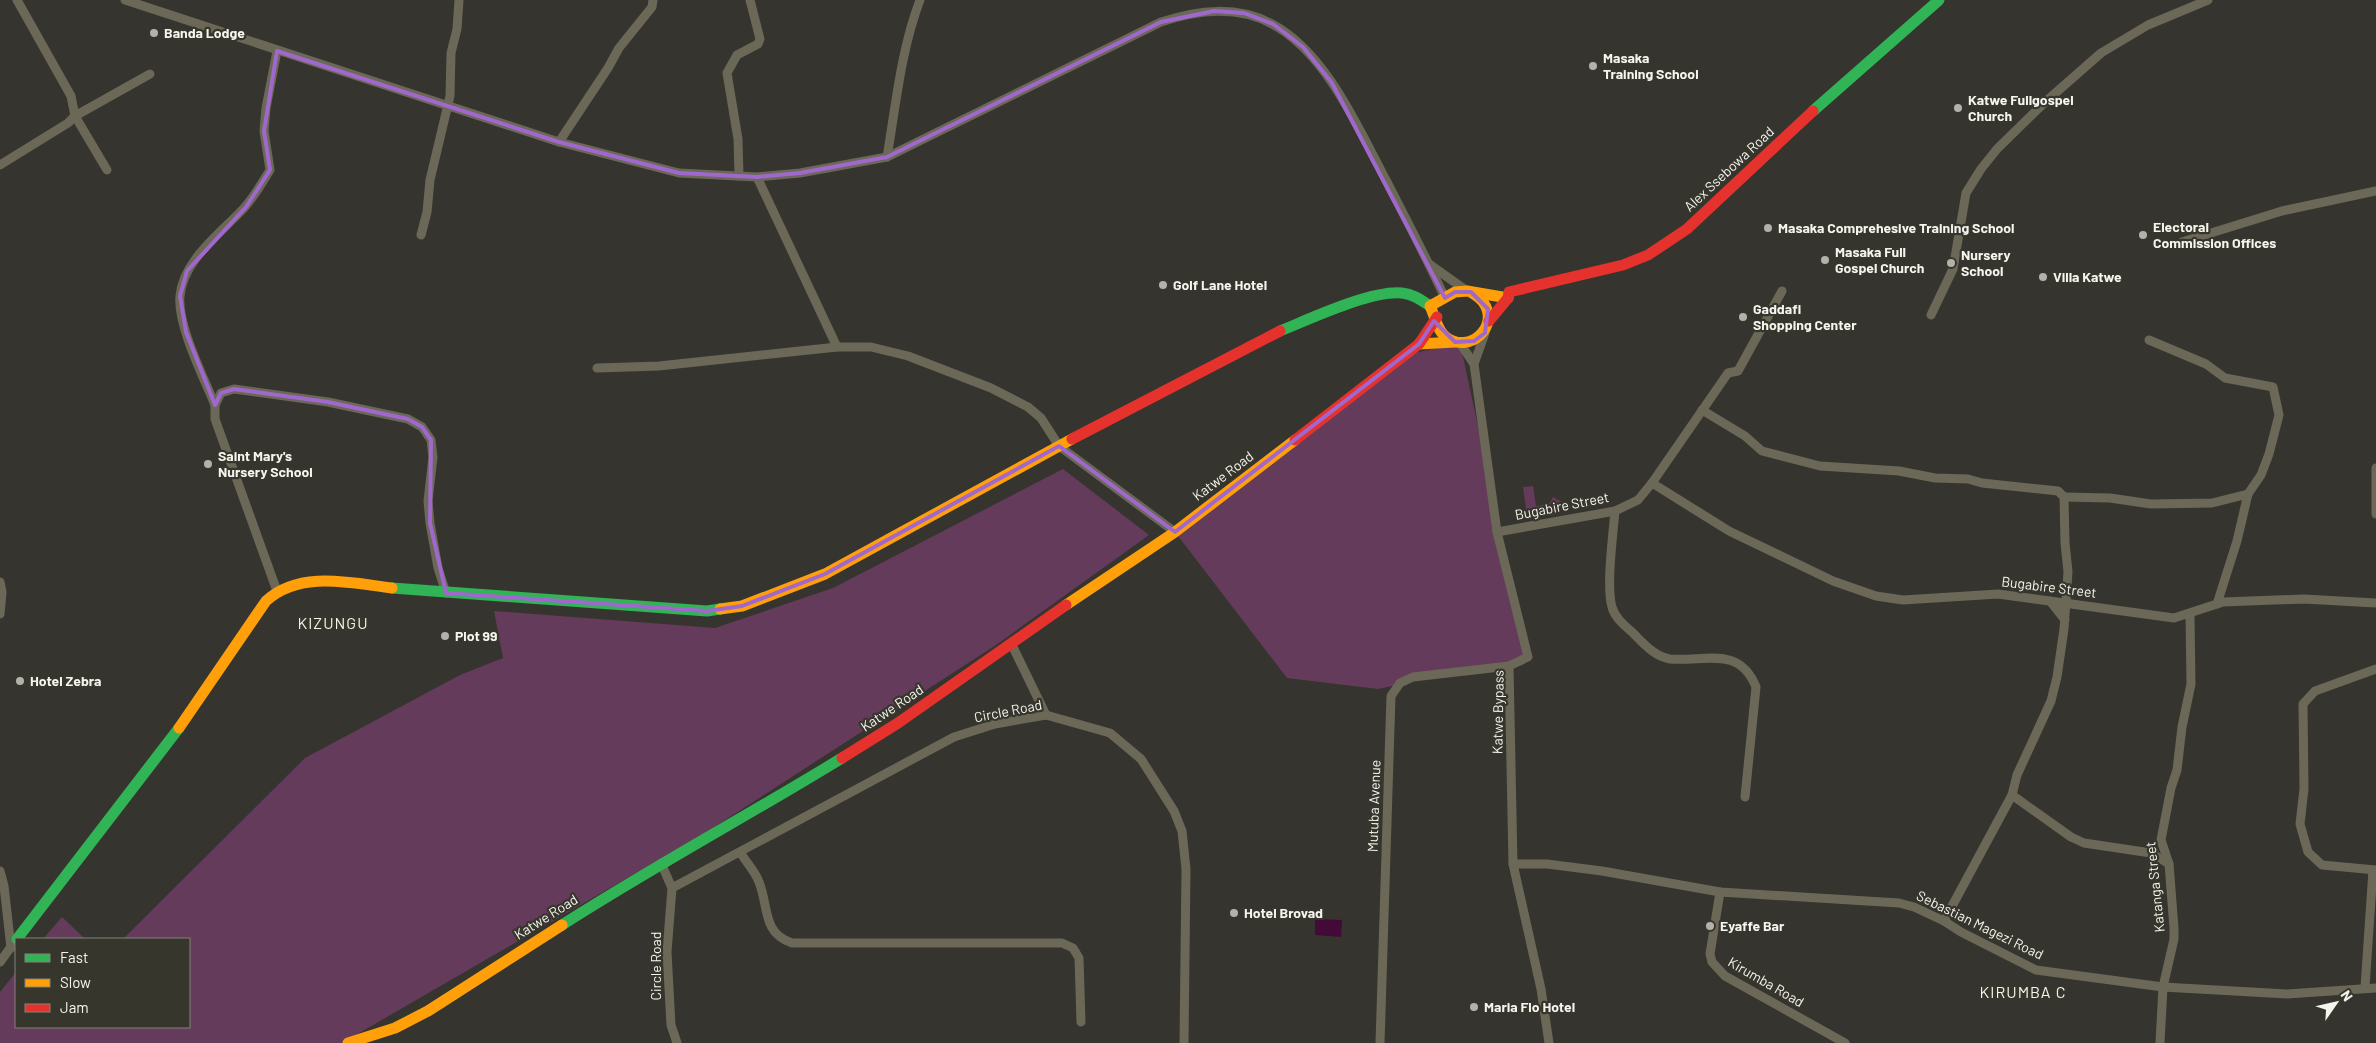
<svg xmlns="http://www.w3.org/2000/svg" width="2376" height="1043" font-family="Barlow,sans-serif">
	<style>
		.green { fill: #653b5b }
		.water { fill: #430939 }
		.lines { fill: none; stroke-linecap: round; stroke-linejoin: round }
		.street { stroke: #6b6857; stroke-width: 9 }
		.fast { stroke: #30b455; stroke-width: 11 }
		.slow { stroke: #ff9f0a; stroke-width: 11 }
		.jam { stroke: #e5322d; stroke-width: 11 }
		.marked { fill: none; stroke: #a068cd; stroke-width: 4; stroke-linejoin: round }
		.poi-dot { fill: #b2b1ab; stroke: #37362d; stroke-width: 2 }
		.labels { text-anchor: middle; stroke-width: 4.5; stroke-linejoin: round; paint-order: stroke }
		.poi-label { font-size: 14px; font-weight: bold; fill: #f5f4ee; stroke: #37362d; text-anchor: start }
		.street-label { font-size: 14px; fill: #f5f4ee; stroke: #37362d }
		.quarter-label { font-size: 16px; letter-spacing: 1px; fill: #f5f4ee; stroke: #37362d }
	</style>
	<rect width="100%" height="100%" fill="#35342f"/>
	<!-- green -->
	<g class="green">
		<path d="M1460 343 1528 657 1378 689 1287 678 1175 532 1405 355Z"/>
		<path d="M1063 469 1149 535 996 645 705 833 342 1043H0V992L16 972V1027H189V939H123L305 758 460 675 503 658 494 611 715 628 833 588Z"/>
		<path d="M1533 486 1536 506 1549 504 1553 497 1562 502 1554 515 1535 517 1534 515 1527 516 1523 487Z"/>
		<path d="M62 917 85 939H43Z"/>
	</g>
	<!-- water -->
	<path class="water" d="M1315 919 1342 920 1341 937 1315 935Z"/>
	<g class="lines">
		<!-- street -->
		<g class="street">
			<path d="M125 0 559 142 679 173 757 177 800 173 887 157 1161 22C1198 10 1237 5 1272 24 1327 53 1359 130 1387 182 1407 221 1427 259 1445 298"/>
			<path d="M559 142 608 68 619 48 652 7 653 0"/>
			<path d="M887 157C896 104 901 50 920 0"/>
			<path d="M0 165 68 123 75 116 71 96 17 0"/>
			<path d="M107 170 75 116 150 74"/>
			<path d="M739 176 738 139 727 73 737 55 758 44 760 39 750 0"/>
			<path d="M757 177 837 347"/>
			<path d="M421 235 427 212 430 180 450 96 451 53 457 29 459 0"/>
			<path d="M2182 242 2282 211 2376 191"/>
			<path d="M1429 264 1467 291"/>
			<path d="M1931 315 1953 269 1966 193 1981 169 1997 149 2043 104 2101 53 2148 25 2208 0"/>
			<path d="M1485 333 1474 364 1497 532 1528 657 1509 666 1513 864 1541 989 1549 1043"/>
			<path d="M1460 343 1474 364"/>
			<path d="M597 368 659 366 837 347H871L908 356 991 388 1028 407 1041 418 1059 446 1175 532"/>
			<path d="M215 405C204 378 177 325 180 296 183 260 221 233 244 208 254 197 262 183 270 170L264 131 266 108 277 51"/>
			<path d="M1702 410 1745 436 1762 451 1820 466 1899 471 1935 478 1968 479 1982 483 2058 491 2064 497 2065 543 2068 572 2064 629 2057 677 2051 701 2017 775 2012 795 2071 837 2084 843 2151 853 2169 864"/>
			<path d="M2376 468V514"/>
			<path d="M1652 483 1729 531 1833 581 1876 596 1903 600 1998 594 2174 618 2223 602 2304 599 2376 603"/>
			<path d="M2064 497 2110 498 2151 504 2212 503 2248 494 2261 475 2269 454 2279 415 2273 387 2225 378 2206 364 2149 340"/>
			<path d="M1615 511C1613 534 1606 587 1612 607 1615 618 1624 625 1633 633 1643 643 1655 657 1670 659 1705 662 1739 645 1756 687L1745 797"/>
			<path d="M1497 532 1615 511 1638 500 1652 483 1728 373 1738 371 1782 291"/>
			<path d="M0 582 2 592 0 614"/>
			<path d="M277 591 215 419V405L221 393 234 389 328 402 408 419 422 427 431 440 433 457 428 501 430 523 438 568 446 593"/>
			<path d="M2050 601 2065 620"/>
			<path d="M2217 604 2237 541 2248 494"/>
			<path d="M1011 643 1046 715"/>
			<path d="M2376 669 2315 691 2303 704 2304 789 2300 824 2308 852 2322 865 2376 870"/>
			<path d="M740 852C746 862 755 871 759 882 769 907 762 933 792 943H1062L1073 948 1079 958 1081 1022"/>
			<path d="M661 863 672 888 667 952 671 1025 677 1043"/>
			<path d="M1513 864H1547L1602 871 1720 892 1899 903 1914 907 1944 921 1961 932 2036 970 2163 987 2287 994 2376 988"/>
			<path d="M0 871 4 886 11 948"/>
			<path d="M672 888 954 737 995 724 1046 715 1110 733 1141 759 1174 811 1182 831 1186 869 1184 1043"/>
			<path d="M1720 892 1710 954 1712 962 1725 976 1845 1043"/>
			<path d="M1944 921 2012 795"/>
			<path d="M0 962 13 944"/>
			<path d="M2365 987 2373 870"/>
			<path d="M1380 1043 1391 696 1400 683 1413 677 1509 666"/>
			<path d="M2160 1043 2163 987 2174 939V928L2169 864 2161 840 2171 788 2177 770 2182 727 2191 684 2190 615"/>
		</g>
		<!-- fast -->
		<g class="fast">
			<path d="M1813 111 1939 0"/>
			<path d="M1280 331C1310 319 1371 290 1402 293 1413 294 1421 300 1430 306"/>
			<path d="M392 588 707 611 720 609"/>
			<path d="M562 925C654 866 749 815 842 758"/>
			<path d="M17 939 179 728"/>
		</g>
		<!-- slow -->
		<g class="slow">
			<path d="M1471 292C1475 295 1480 298 1483 302 1501 326 1469 355 1446 337 1437 331 1435 316 1430 306L1455 292 1467 291 1508 298"/>
			<path d="M1419 344 1455 342"/>
			<path d="M1066 605 1175 532 1295 440"/>
			<path d="M720 609 742 606 825 574 1072 439"/>
			<path d="M179 728 266 601C300 570 351 583 392 588"/>
			<path d="M348 1043 395 1028 428 1011 562 925"/>
		</g>
		<!-- jam -->
		<g class="jam">
			<path d="M1489 321 1508 298 1509 292 1623 265 1648 255 1687 229 1813 111"/>
			<path d="M1072 439 1280 331"/>
			<path d="M1295 440 1419 344 1437 317"/>
			<path d="M842 758 898 723 1066 605"/>
		</g>
	</g>
	<!-- marked area -->
	<path class="marked" d="M1214 11 1244 13 1273 24 1303 47 1332 83 1445 298 1455 292H1471L1488 309 1485 333 1474 341 1455 342 1434 321 1419 344 1175 532 1059 446 825 574 742 606 707 611 446 593 430 523 431 440 422 427 408 419 328 402 234 389 221 393 215 405 186 332 180 296 187 271 246 207 270 170 264 131 277 51 559 142 679 173 757 177 800 173 887 157 1161 22Z"/>
	<!-- markers -->
	<g class="poi-dot">
		<circle cx="154" cy="33" r="5"/>
		<circle cx="1593" cy="66" r="5"/>
		<circle cx="1958" cy="108" r="5"/>
		<circle cx="1768" cy="228" r="5"/>
		<circle cx="2143" cy="235" r="5"/>
		<circle cx="1825" cy="260" r="5"/>
		<circle cx="1951" cy="263" r="5"/>
		<circle cx="2043" cy="277" r="5"/>
		<circle cx="1163" cy="285" r="5"/>
		<circle cx="1743" cy="317" r="5"/>
		<circle cx="208" cy="464" r="5"/>
		<circle cx="445" cy="636" r="5"/>
		<circle cx="20" cy="681" r="5"/>
		<circle cx="1234" cy="913" r="5"/>
		<circle cx="1710" cy="926" r="5"/>
		<circle cx="1474" cy="1007" r="5"/>
	</g>
	<g class="labels">
		<!-- poi labels -->
		<g class="poi-label">
			<text x="164" y="38">Banda Lodge</text>
			<text x="1603" y="63">Masaka<tspan x="1603" dy="16">Training School</tspan></text>
			<text x="1968" y="105">Katwe Fullgospel<tspan x="1968" dy="16">Church</tspan></text>
			<text x="2153" y="232">Electoral<tspan x="2153" dy="16">Commission Offices</tspan></text>
			<text x="1778" y="233">Masaka Comprehesive Training School</text>
			<text x="1835" y="257">Masaka Full<tspan x="1835" dy="16">Gospel Church</tspan></text>
			<text x="1961" y="260">Nursery<tspan x="1961" dy="16">School</tspan></text>
			<text x="2053" y="282">Villa Katwe</text>
			<text x="1173" y="290">Golf Lane Hotel</text>
			<text x="1753" y="314">Gaddafi<tspan x="1753" dy="16">Shopping Center</tspan></text>
			<text x="218" y="461">Saint Mary's<tspan x="218" dy="16">Nursery School</tspan></text>
			<text x="455" y="641">Plot 99</text>
			<text x="30" y="686">Hotel Zebra</text>
			<text x="1244" y="918">Hotel Brovad</text>
			<text x="1720" y="931">Eyaffe Bar</text>
			<text x="1484" y="1012">Maria Flo Hotel</text>
		</g>
		<!-- street labels -->
		<g class="street-label">
			<text transform="translate(1729 169) rotate(-43)" y="5">Alex Ssebowa Road</text>
			<text transform="translate(1223 476) rotate(-37)" y="5">Katwe Road</text>
			<text transform="translate(1562 506) rotate(-11)" y="5">Bugabire Street</text>
			<text transform="translate(2049 587) rotate(7)" y="5">Bugabire Street</text>
			<text transform="translate(892 708) rotate(-34)" y="5">Katwe Road</text>
			<text transform="translate(1008 711) rotate(-11)" y="5">Circle Road</text>
			<text transform="translate(1498 712) rotate(-89)" y="5">Katwe Bypass</text>
			<text transform="translate(1374 806) rotate(-88)" y="5">Mutuba Avenue</text>
			<text transform="translate(2155 887) rotate(-96)" y="5">Katanga Street</text>
			<text transform="translate(546 917) rotate(-32)" y="5">Katwe Road</text>
			<text transform="translate(1980 925) rotate(26)" y="5">Sebastian Magezi Road</text>
			<text transform="translate(656 966) rotate(-90)" y="5">Circle Road</text>
			<text transform="translate(1766 982) rotate(30)" y="5">Kirumba Road</text>
		</g>
		<!-- quarter labels -->
		<g class="quarter-label">
			<text x="333" y="629">KIZUNGU</text>
			<text x="2023" y="998">KIRUMBA C</text>
		</g>
	</g>
	<!-- legend -->
	<rect x="15" y="938" width="175" height="90" fill="#37362d" stroke="#83827a"/>
	<rect x="25" y="954" width="25" height="8" fill="#30b455" stroke="#83827a"/>
	<text x="60" y="963" font-size="15" fill="#f5f4ee">Fast</text>
	<rect x="25" y="979" width="25" height="8" fill="#ff9f0a" stroke="#83827a"/>
	<text x="60" y="988" font-size="15" fill="#f5f4ee">Slow</text>
	<rect x="25" y="1004" width="25" height="8" fill="#e5322d" stroke="#83827a"/>
	<text x="60" y="1013" font-size="15" fill="#f5f4ee">Jam</text>
	<!-- north arrow -->
	<g transform="translate(2336 1003) rotate(56)" stroke="#37362d" stroke-width="4" paint-order="stroke">
	<path d="M0-4L9 19L0 12L-9 19Z" fill="#f5f4ee"/>
	<text y="-8" font-size="14" font-weight="bold" text-anchor="middle" fill="#f5f4ee">N</text>
	</g>
</svg>
